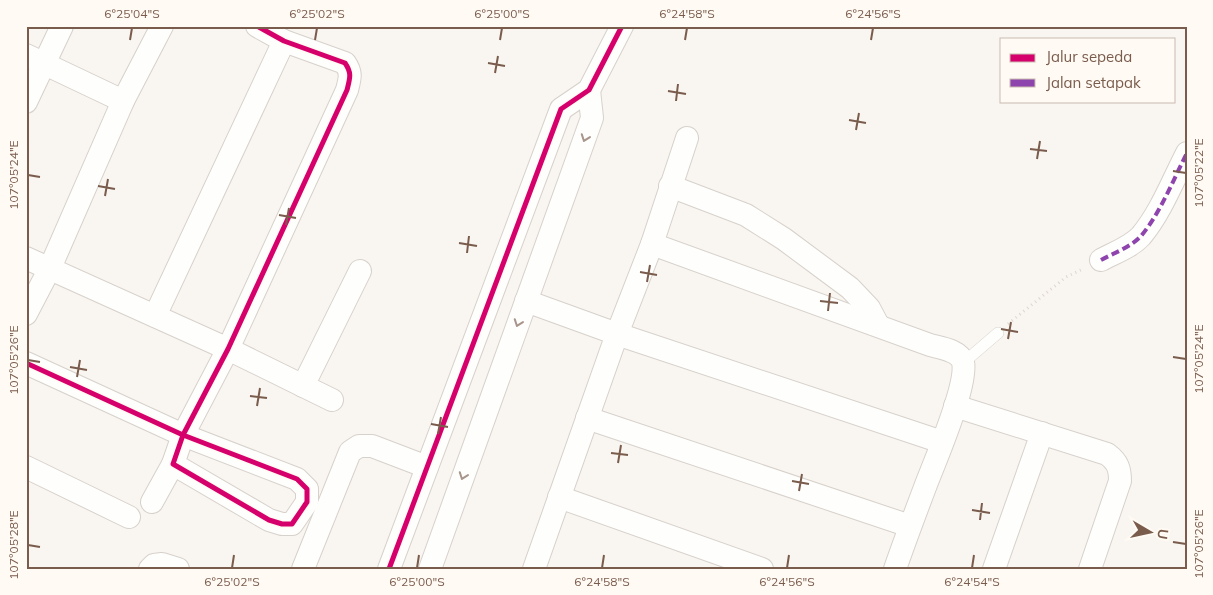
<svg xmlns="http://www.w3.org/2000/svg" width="1213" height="595" font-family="Mulish,sans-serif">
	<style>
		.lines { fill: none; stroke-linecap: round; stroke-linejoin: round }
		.service-casing { stroke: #d7d1cb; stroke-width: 12 }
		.minor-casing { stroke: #d7d1cb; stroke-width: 24 }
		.path { stroke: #dcd5d0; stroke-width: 3; stroke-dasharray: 1 4; stroke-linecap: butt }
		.service { stroke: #fefefd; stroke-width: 11 }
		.minor { stroke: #fefefd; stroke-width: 22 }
		.quiet { stroke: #8e44ad; stroke-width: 4; stroke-dasharray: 8 4; stroke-linecap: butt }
		.cycleway-casing { stroke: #fffaf3; stroke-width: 8 }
		.cycleway { stroke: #d6006c; stroke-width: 5 }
		.oneway { stroke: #a8958b }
		.ticks { fill: none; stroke: #7a5c4d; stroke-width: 2 }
		.neatline { fill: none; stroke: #7a5c4d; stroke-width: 2 }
		.ticks-label { font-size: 12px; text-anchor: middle; fill: #7a5c4d }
	</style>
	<rect width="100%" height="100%" fill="#f9f5f0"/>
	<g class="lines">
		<!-- service casing -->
		<g class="service-casing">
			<path id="service" d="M963 363 998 333"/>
		</g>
		<!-- minor casing -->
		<g class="minor-casing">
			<g id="minor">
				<path d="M26 55 123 101"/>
				<path d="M26 102 62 26"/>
				<path d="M670 186 746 215 784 239 850 288 869 308 878 325"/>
				<path d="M652 244 930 345C941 348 959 350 963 362 968 384 936 459 927 482 916 511 905 540 895 569"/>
				<path d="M26 258 228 349 332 400"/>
				<path d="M1101 260C1114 253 1131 247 1141 236 1161 212 1173 180 1187 153"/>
				<path d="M526 301 617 334 942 442"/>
				<path d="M26 314 50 268 123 101 162 26"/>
				<path d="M155 316 284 41"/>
				<path d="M26 363 183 435 297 479 307 489V502L292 524H282L269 520 173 464 183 435 228 349 347 90C350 78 352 73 345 63L284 41 257 26"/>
				<path d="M303 386 360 271"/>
				<path d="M955 406 1107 454C1118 462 1120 469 1120 481L1090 569"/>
				<path d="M587 418 910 526"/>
				<path d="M26 467 129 517"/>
				<path d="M559 497 762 569"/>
				<path d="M152 502 173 464"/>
				<path d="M150 569 154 565 162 564 178 569"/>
				<path d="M303 569 350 452 359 446H372L427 467"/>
				<path d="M389 569 561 109 589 90 622 26"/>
				<path d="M430 569 592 118 589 90"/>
				<path d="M534 569 617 334 652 244 687 138"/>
				<path d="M994 569 1042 433"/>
			</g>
		</g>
		<!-- path -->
		<path class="path" d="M1008 324 1066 277 1083 269"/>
		<!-- service -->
		<use href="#service" class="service"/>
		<!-- minor -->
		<use href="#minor" class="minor"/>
		<!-- quiet -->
		<path class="quiet" d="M1101 260C1114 253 1131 247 1141 236 1161 212 1173 180 1187 153"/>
		<!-- cycleway casing -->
		<g class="cycleway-casing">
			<g id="cycleway">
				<path d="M26 363 183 435 297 479 307 489V502L292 524H282L269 520 173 464 183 435 228 349 347 90C350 78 352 73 345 63L284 41 257 26"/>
				<path d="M389 569 561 109 589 90 622 26"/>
			</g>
		</g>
		<!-- cycleway -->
		<use href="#cycleway" class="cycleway"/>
	</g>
	<!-- one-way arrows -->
	<defs><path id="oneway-chevron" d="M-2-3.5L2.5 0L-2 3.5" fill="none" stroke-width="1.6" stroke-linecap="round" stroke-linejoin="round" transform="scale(1.25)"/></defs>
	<g class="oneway">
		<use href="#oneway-chevron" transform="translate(585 138) rotate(110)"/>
		<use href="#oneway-chevron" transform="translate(518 323) rotate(110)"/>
		<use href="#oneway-chevron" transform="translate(463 476) rotate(110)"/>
	</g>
	<!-- ticks -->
	<path class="ticks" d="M130 40 132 28M315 40 317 28M500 40 502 28M685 40 687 28M871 40 873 28M488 63 505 66M495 73 498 56M668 91 686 94M676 101 678 84M849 120 866 123M856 130 859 113M1030 149 1047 151M1037 159 1040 141M1173 171 1186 173M28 175 40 177M98 186 115 189M105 196 108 179M279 215 296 218M286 225 289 208M459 243 477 246M467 253 469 236M640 272 657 275M647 282 650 265M820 301 838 303M828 311 830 293M1001 329 1018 332M1008 339 1011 322M1173 357 1186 359M28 360 40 362M70 367 87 370M77 377 80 360M250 396 267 398M257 406 260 388M431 424 448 427M438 434 441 417M611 453 628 455M618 463 621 445M792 481 809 484M799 491 802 474M972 510 990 513M980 520 982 503M1173 542 1186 544M28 545 40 547M232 568 234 555M417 568 419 555M602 568 604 555M787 568 789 555M972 568 974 555"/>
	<!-- border -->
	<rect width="1213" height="595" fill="none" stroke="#fffaf3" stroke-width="55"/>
	<!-- legend -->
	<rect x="1000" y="38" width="175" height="65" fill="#fffaf3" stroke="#cabbb1"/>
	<rect x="1010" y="54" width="25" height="8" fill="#d6006c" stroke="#cabbb1"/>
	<text x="1046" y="62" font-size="15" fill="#7a5c4d">Jalur sepeda</text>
	<rect x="1010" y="79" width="25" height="8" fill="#8e44ad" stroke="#cabbb1"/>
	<text x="1046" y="88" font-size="15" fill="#7a5c4d">Jalan setapak</text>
	<!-- north arrow -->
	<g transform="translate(1150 532) rotate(99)" stroke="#fffaf3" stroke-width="4" paint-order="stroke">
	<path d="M0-4L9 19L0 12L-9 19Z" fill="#7a5c4d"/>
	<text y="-8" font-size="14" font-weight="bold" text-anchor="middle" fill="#7a5c4d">U</text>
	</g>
	<rect x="28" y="28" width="1158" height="540" class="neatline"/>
	<g class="ticks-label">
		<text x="132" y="18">6°25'04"S</text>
		<text x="317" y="18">6°25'02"S</text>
		<text x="502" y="18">6°25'00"S</text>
		<text x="687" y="18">6°24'58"S</text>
		<text x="873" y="18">6°24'56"S</text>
		<text transform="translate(1199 173) rotate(-90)" y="4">107°05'22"E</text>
		<text transform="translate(14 175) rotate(-90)" y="4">107°05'24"E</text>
		<text transform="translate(1199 359) rotate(-90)" y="4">107°05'24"E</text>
		<text transform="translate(14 360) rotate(-90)" y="4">107°05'26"E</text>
		<text transform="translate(1199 544) rotate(-90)" y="4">107°05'26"E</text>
		<text transform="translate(14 545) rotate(-90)" y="4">107°05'28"E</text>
		<text x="232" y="586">6°25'02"S</text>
		<text x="417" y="586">6°25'00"S</text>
		<text x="602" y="586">6°24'58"S</text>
		<text x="787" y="586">6°24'56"S</text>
		<text x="972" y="586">6°24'54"S</text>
	</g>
</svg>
